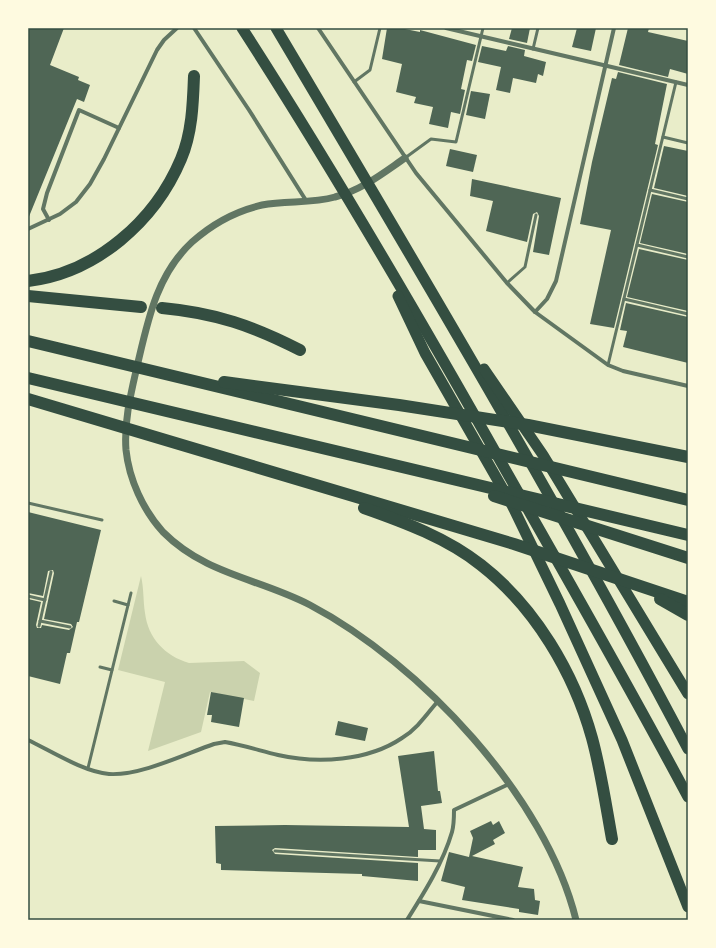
<svg xmlns="http://www.w3.org/2000/svg" width="716" height="948" font-family="Lato,sans-serif">
	<style>
		.green { fill: #cad2ad }
		.building { fill: #4f6655 }
		.lines { fill: none; stroke-linecap: round; stroke-linejoin: round }
		.service { stroke: #617663; stroke-width: 3 }
		.minor { stroke: #617663; stroke-width: 4 }
		.tertiary { stroke: #617663; stroke-width: 7 }
		.trunk { stroke: #344e41; stroke-width: 11 }
		.motorway { stroke: #344e41; stroke-width: 12 }
		.neatline { fill: none; stroke: #344e41; stroke-width: 1.5 }
	</style>
	<rect width="100%" height="100%" fill="#e9edc9"/>
	<!-- green -->
	<path class="green" d="M141 576C144 589 143 600 145 613 148 638 165 656 189 663L244 661 260 673 254 701 210 692 201 732 148 751 165 682 118 670Z"/>
	<!-- building -->
	<g class="building">
		<path d="M28 28H64L50 65 79 77 78 80 90 85 84 102 77 99 28 219Z"/>
		<path d="M387 28H400L420 32V30L476 45 472 61 467 60 461 89 465 90 460 114 451 112 448 128 429 124 433 107 414 103 416 97 396 92 402 64 382 59Z"/>
		<path d="M512 28H530L527 43 509 39Z"/>
		<path d="M577 28H596L591 51 572 47Z"/>
		<path d="M628 28H649L648 32 688 41V74L670 69 668 77 619 65Z"/>
		<path d="M482 46 506 51 508 46 525 50 524 56 546 62 543 76 538 74 536 83 513 78 510 93 496 90 501 67 478 62Z"/>
		<path d="M618 72 667 84 655 144 658 145 614 328 590 324 611 230 580 224 592 162 612 78 616 79Z"/>
		<path d="M471 91 490 94 485 119 466 115Z"/>
		<path d="M664 146 688 151V196L654 188Z"/>
		<path d="M450 149 477 155 473 172 446 166Z"/>
		<path d="M472 179 561 198 549 255 533 252 539 216 537 212 533 214 527 242 486 231 493 201 470 196Z"/>
		<path d="M652 194 688 202V254L640 243Z"/>
		<path d="M639 249 688 260V311L627 297Z"/>
		<path d="M626 303 688 317V363L623 347 627 331 620 330Z"/>
		<path d="M28 512 101 530 79 622H77L70 653H67L60 684 28 676V599L41 602 36 625 37 628H41L42 625 69 630 73 627 71 624 44 619 54 573 53 570 48 571 43 596 28 593Z"/>
		<path d="M211 692 244 698 239 727 211 722 212 715H207Z"/>
		<path d="M338 721 368 728 365 741 335 735Z"/>
		<path d="M434 751 438 791H440L442 803 421 806 424 829 436 830V850H418V857L275 848 272 850 275 854 418 863V881L362 876V874L221 870V864L216 863 215 826 285 825 409 827 398 756Z"/>
		<path d="M491 821 493 825 499 821 505 833 493 840 495 844 472 856 523 867 518 887 534 889 535 900 540 901 538 915 519 912V909L462 900 465 887 441 881 449 852 469 857 473 838 470 831Z"/>
	</g>
	<g class="lines">
		<!-- service -->
		<g class="service">
			<path d="M533 49 538 28"/>
			<path d="M354 82 370 70 380 28"/>
			<path d="M663 137 688 143"/>
			<path d="M405 158 431 139 456 142 483 28"/>
			<path d="M650 190 688 199"/>
			<path d="M637 245 688 257"/>
			<path d="M507 283 525 267 536 215"/>
			<path d="M624 299 688 314"/>
			<path d="M608 365 676 82"/>
			<path d="M28 503 102 520"/>
			<path d="M28 596 45 600"/>
			<path d="M114 601 128 605"/>
			<path d="M40 621 70 627"/>
			<path d="M39 626 51 572"/>
			<path d="M100 667 112 670"/>
			<path d="M88 768 131 593"/>
			<path d="M275 851 440 861"/>
		</g>
		<!-- minor -->
		<g class="minor">
			<path d="M194 28 249 110 307 202"/>
			<path d="M318 28 416 173 507 283 535 312 608 365 623 371 688 386"/>
			<path d="M446 28 688 85"/>
			<path d="M49 220 43 209 47 193 79 110 119 128"/>
			<path d="M28 229 60 214 76 202 90 184 104 159 157 50 164 40 177 28"/>
			<path d="M535 312 547 299 556 281 614 28"/>
			<path d="M28 740C51 751 84 772 109 774 140 776 185 754 214 744L225 742C243 745 261 751 278 755 318 764 368 761 402 738 417 729 427 714 438 701"/>
			<path d="M419 901 513 920"/>
			<path d="M407 920C424 893 443 863 452 832 454 825 454 817 454 810L509 784"/>
		</g>
		<!-- tertiary -->
		<path class="tertiary" d="M405 158C383 173 362 190 335 197 311 204 286 200 262 205 236 211 211 225 192 242 155 276 147 325 136 371 130 397 124 423 126 450 129 479 143 510 163 532 206 575 258 578 310 605 420 663 546 797 576 920"/>
		<!-- trunk -->
		<g class="trunk">
			<path d="M242 28C333 169 418 315 501 462 564 573 628 684 688 797"/>
			<path d="M276 28C417 266 559 504 688 749"/>
			<path d="M398 296 425 353 512 505 560 604 622 740 688 907"/>
			<path d="M484 369 543 455 688 694"/>
		</g>
		<!-- motorway -->
		<g class="motorway">
			<path d="M28 281C96 273 155 221 181 159 192 133 193 104 194 76"/>
			<path d="M28 296 141 307"/>
			<path d="M162 308C216 313 253 326 300 350"/>
			<path d="M28 341 688 500"/>
			<path d="M28 378 688 535"/>
			<path d="M224 382 399 405 528 425 688 457"/>
			<path d="M28 399 514 544 688 602"/>
			<path d="M494 496 688 558"/>
			<path d="M364 508C404 522 447 538 481 565 535 607 574 673 592 738 601 771 606 806 612 839"/>
			<path d="M660 599 688 615"/>
		</g>
	</g>
	<!-- border -->
	<rect width="716" height="948" fill="none" stroke="#fefae0" stroke-width="58"/>
	<rect x="29" y="29" width="658" height="890" class="neatline"/>
</svg>
